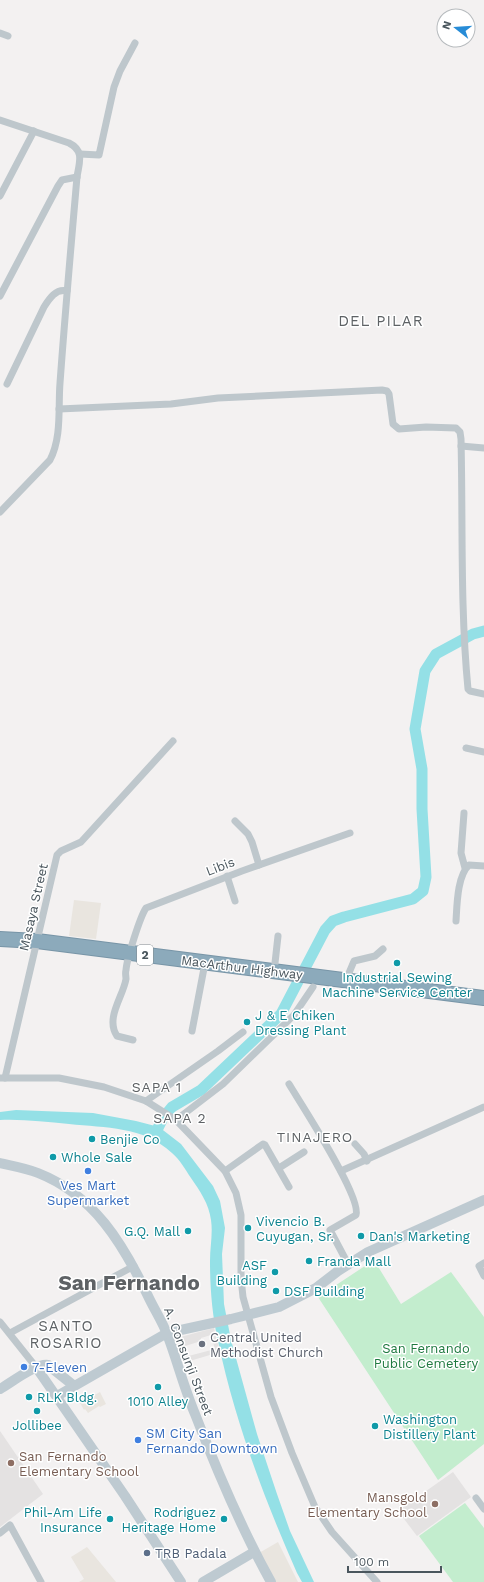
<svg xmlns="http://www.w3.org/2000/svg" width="484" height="1582" font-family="'Work Sans',sans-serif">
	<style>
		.commercial { fill: #e9e5df }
		.education { fill: #e4e2e2 }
		.green { fill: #c3edce }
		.water { fill: #94e0e6 }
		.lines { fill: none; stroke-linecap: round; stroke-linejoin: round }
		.river { stroke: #94e0e6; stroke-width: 11 }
		.highway-casing { stroke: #7895a7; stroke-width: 16 }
		.street { stroke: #bec7cc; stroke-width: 7 }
		.secondary { stroke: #becad1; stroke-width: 10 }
		.highway { stroke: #8caabb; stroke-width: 14 }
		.culture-dot { fill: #0f9aa8; stroke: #fff; stroke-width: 1.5 }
		.shop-dot { fill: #3f7fe0; stroke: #fff; stroke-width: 1.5 }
		.worship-dot { fill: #6b7280; stroke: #fff; stroke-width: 1.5 }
		.education-dot { fill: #8d6e63; stroke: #fff; stroke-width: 1.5 }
		.service-dot { fill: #5c6f8a; stroke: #fff; stroke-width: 1.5 }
		.labels { text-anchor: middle; stroke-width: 3; stroke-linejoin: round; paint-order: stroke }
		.shield { fill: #fff; stroke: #80898e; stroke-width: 1 }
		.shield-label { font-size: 12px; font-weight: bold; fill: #4a565d }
		.street-label { font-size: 13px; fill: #4a565d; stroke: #fff }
		.culture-label { font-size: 13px; fill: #0d838f; stroke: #fff; text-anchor: start }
		.shop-label { font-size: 13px; fill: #366cbe; stroke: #fff; text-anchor: start }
		.worship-label { font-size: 13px; fill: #5b616d; stroke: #fff; text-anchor: start }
		.park-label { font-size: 13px; fill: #1f7a40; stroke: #fff }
		.education-label { font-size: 13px; fill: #785e54; stroke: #fff; text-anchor: start }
		.service-label { font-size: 13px; fill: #4e5e75; stroke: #fff; text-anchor: start }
		.neighbourhood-label { font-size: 14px; letter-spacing: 1px; fill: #5e6265; stroke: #fff }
		.quarter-label { font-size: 15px; letter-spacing: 1px; fill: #5e6265; stroke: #fff }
		.town-label { font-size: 21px; font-weight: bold; fill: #5e6265; stroke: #fff }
	</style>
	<rect width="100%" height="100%" fill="#f3f1f1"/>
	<!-- commercial -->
	<g class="commercial">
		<path d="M74 900 101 903 96 939 69 936Z"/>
		<path d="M100 1392 106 1404 100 1407 99 1406 88 1413 85 1409 84 1410 80 1403Z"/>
		<path d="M278 1542 298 1582H275L259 1553Z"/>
		<path d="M87 1547 116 1582H79L84 1579 71 1557Z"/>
	</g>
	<!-- education -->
	<g class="education">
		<path d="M214 1328 220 1352 183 1363 181 1358 215 1349 211 1335 201 1338V1341L176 1349 173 1339Z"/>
		<path d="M0 1431 43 1494 0 1527Z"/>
		<path d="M453 1472 471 1497 417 1536 398 1511Z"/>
	</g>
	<!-- green -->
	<g class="green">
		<path d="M374 1260 401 1304 451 1272 484 1317V1444L438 1480 318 1297Z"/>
		<path d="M465 1503 484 1528V1582H453L419 1536Z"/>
	</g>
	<!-- water -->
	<path class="water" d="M16 1110 93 1113 136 1121 159 1127 181 1144 213 1186 220 1201 225 1228 222 1254 224 1304 231 1340 257 1434 277 1494 290 1531 314 1582H302L297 1573C264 1498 235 1422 218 1341 212 1314 210 1288 210 1261 210 1247 213 1234 211 1220 209 1204 200 1191 191 1178 185 1169 180 1160 172 1153 143 1126 106 1128 69 1124 46 1122 23 1119 0 1120V1112Z"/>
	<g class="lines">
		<!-- river -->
		<path class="river" d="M156 1132 163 1118 172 1107 201 1090 281 1014 325 930 333 921 344 917 413 899 423 891 426 877 422 809V769L415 729 425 671 436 654 473 634 484 631"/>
		<!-- highway casing -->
		<g class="highway-casing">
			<path id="highway" d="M0 939 37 941 484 998"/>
		</g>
		<!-- street -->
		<g class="street">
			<path d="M0 33 8 36"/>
			<path d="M0 120 69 143C85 151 79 163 77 177 71 246 65 314 60 383 58 408 62 437 50 460L0 512"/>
			<path d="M80 154 99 155 114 87 120 71 135 43"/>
			<path d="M0 196 34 131"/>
			<path d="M0 296 58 186 62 180 77 177"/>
			<path d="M7 384 44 307C49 299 56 288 67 291"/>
			<path d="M59 409 171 404 218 398 382 390 387 391 389 394 393 424 399 429 426 427 456 428 460 432 461 439C463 522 460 606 468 689L470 691 484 694"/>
			<path d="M461 446 484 448"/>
			<path d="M466 748 484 752"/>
			<path d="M464 813 461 853 465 868"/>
			<path d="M235 821 248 834 252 842 259 865"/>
			<path d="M227 876 235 901"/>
			<path d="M456 921C457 906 457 876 469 865L484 866"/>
			<path d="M274 972 278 936"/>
			<path d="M346 980 354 961 375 956 383 949"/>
			<path d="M192 1031 205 963"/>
			<path d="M133 1040 117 1036C105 1018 123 997 126 979 126 976 125 973 126 970 127 958 140 917 146 908L242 871 350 833"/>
			<path d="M0 1078H59L104 1087 146 1101 176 1120 225 1171 236 1193 241 1215V1278L243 1297 271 1397 292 1453 315 1507 332 1532 377 1582"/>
			<path d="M5 1078 57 855 61 851 81 842 173 741"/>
			<path d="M289 1084C301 1104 362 1197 356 1215L330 1230 348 1264"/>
			<path d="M146 1101 218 1051 243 1032"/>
			<path d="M176 1120 223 1084 294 1015 313 987"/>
			<path d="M355 1144 364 1154 367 1161"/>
			<path d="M279 1168 304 1152"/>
			<path d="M225 1171 263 1144 265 1145 289 1187"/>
			<path d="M341 1171 484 1107"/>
			<path d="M484 1263 479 1266 484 1276"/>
			<path d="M0 1322 36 1367"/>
			<path d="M10 1333 134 1266"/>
			<path d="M476 1498 484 1509"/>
			<path d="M0 1533 10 1525 41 1582"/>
		</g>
		<!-- secondary -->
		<g class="secondary">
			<path d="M0 1163C13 1166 26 1168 38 1173 94 1195 123 1244 148 1296 154 1309 162 1321 167 1334 177 1360 184 1388 195 1414 217 1471 241 1528 271 1582"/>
			<path d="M36 1367 125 1496 181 1582"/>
			<path d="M0 1389C11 1383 36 1363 48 1365L73 1385"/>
			<path d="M57 1396 167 1333 231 1319 279 1307 316 1288 338 1271 368 1252 484 1200"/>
			<path d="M203 1582 254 1552"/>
		</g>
		<!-- highway -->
		<use href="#highway" class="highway"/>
	</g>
	<!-- markers -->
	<g class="culture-dot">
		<circle cx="397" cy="963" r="4"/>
		<circle cx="247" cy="1022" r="4"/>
		<circle cx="92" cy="1139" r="4"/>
		<circle cx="53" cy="1157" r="4"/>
		<circle cx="248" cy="1228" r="4"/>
		<circle cx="188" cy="1231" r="4"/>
		<circle cx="361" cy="1236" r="4"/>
		<circle cx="309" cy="1261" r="4"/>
		<circle cx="275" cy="1272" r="4"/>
		<circle cx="276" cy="1291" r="4"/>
		<circle cx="158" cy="1387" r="4"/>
		<circle cx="29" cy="1397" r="4"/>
		<circle cx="37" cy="1411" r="4"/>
		<circle cx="375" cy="1426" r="4"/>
		<circle cx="110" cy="1519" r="4"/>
		<circle cx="224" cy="1519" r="4"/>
	</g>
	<g class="shop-dot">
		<circle cx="88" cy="1171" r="4"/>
		<circle cx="24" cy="1367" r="4"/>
		<circle cx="138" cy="1440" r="4"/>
	</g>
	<circle class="worship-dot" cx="202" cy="1344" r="4"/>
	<g class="education-dot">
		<circle cx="11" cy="1463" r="4"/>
		<circle cx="435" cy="1504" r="4"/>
	</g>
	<circle class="service-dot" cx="147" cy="1553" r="4"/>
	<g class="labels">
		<!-- shield labels -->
		<rect class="shield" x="137" y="945" width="16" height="20" rx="3"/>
		<g class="shield-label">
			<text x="145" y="959">2</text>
		</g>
		<!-- street labels -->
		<g class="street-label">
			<text transform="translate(220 866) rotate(-21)" y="5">Libis</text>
			<text transform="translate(33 907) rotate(-77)" y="5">Masaya Street</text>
			<text transform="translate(242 967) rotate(7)" y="5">MacArthur Highway</text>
			<text transform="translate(189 1361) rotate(69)" y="5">A. Consunji Street</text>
		</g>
		<!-- culture labels -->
		<g class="culture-label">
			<text x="397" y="982" text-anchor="middle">Industrial Sewing<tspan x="397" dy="15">Machine Service Center</tspan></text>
			<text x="255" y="1020">J &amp; E Chiken<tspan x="255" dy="15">Dressing Plant</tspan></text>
			<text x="100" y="1144">Benjie Co</text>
			<text x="61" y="1162">Whole Sale</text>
			<text x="256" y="1226">Vivencio B.<tspan x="256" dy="15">Cuyugan, Sr.</tspan></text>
			<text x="180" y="1236" text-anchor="end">G.Q. Mall</text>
			<text x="369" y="1241">Dan's Marketing</text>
			<text x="317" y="1266">Franda Mall</text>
			<text x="267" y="1270" text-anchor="end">ASF<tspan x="267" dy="15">Building</tspan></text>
			<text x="284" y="1296">DSF Building</text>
			<text x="37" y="1402">RLK Bldg.</text>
			<text x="158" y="1406" text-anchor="middle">1010 Alley</text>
			<text x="383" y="1424">Washington<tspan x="383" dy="15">Distillery Plant</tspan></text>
			<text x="37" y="1430" text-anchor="middle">Jollibee</text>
			<text x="102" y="1517" text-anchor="end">Phil-Am Life<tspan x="102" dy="15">Insurance</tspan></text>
			<text x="216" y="1517" text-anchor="end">Rodriguez<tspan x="216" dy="15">Heritage Home</tspan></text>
		</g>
		<!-- shop labels -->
		<g class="shop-label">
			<text x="88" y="1190" text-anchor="middle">Ves Mart<tspan x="88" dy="15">Supermarket</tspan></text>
			<text x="32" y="1372">7-Eleven</text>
			<text x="146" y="1438">SM City San<tspan x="146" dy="15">Fernando Downtown</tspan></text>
		</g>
		<!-- worship labels -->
		<g class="worship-label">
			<text x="210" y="1342">Central United<tspan x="210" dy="15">Methodist Church</tspan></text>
		</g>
		<!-- park labels -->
		<g class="park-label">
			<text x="426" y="1353">San Fernando<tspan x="426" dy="15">Public Cemetery</tspan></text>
		</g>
		<!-- education labels -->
		<g class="education-label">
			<text x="19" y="1461">San Fernando<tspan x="19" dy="15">Elementary School</tspan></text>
			<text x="427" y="1502" text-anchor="end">Mansgold<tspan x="427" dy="15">Elementary School</tspan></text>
		</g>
		<!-- service labels -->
		<g class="service-label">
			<text x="155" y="1558">TRB Padala</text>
		</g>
		<!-- neighbourhood labels -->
		<g class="neighbourhood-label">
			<text x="157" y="1092">SAPA 1</text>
			<text x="180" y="1123">SAPA 2</text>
			<text x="315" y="1142">TINAJERO</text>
		</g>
		<!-- quarter labels -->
		<g class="quarter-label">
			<text x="381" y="326">DEL PILAR</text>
			<text x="66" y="1331">SANTO<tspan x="66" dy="17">ROSARIO</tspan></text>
		</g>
		<!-- town labels -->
		<g class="town-label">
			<text x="129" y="1290">San Fernando</text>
		</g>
	</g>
	<!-- north arrow -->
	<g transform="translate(456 28) rotate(287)"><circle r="19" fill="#ffffff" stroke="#b7bbbe"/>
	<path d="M0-3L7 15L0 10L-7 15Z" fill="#278cd7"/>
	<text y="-6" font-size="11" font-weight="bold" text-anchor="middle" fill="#4a565d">N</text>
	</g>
	<!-- scale -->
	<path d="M348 1566v6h93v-6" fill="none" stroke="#4a565d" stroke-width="2"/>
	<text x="354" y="1566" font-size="12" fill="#4a565d" stroke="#ffffff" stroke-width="3" paint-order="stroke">100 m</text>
</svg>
